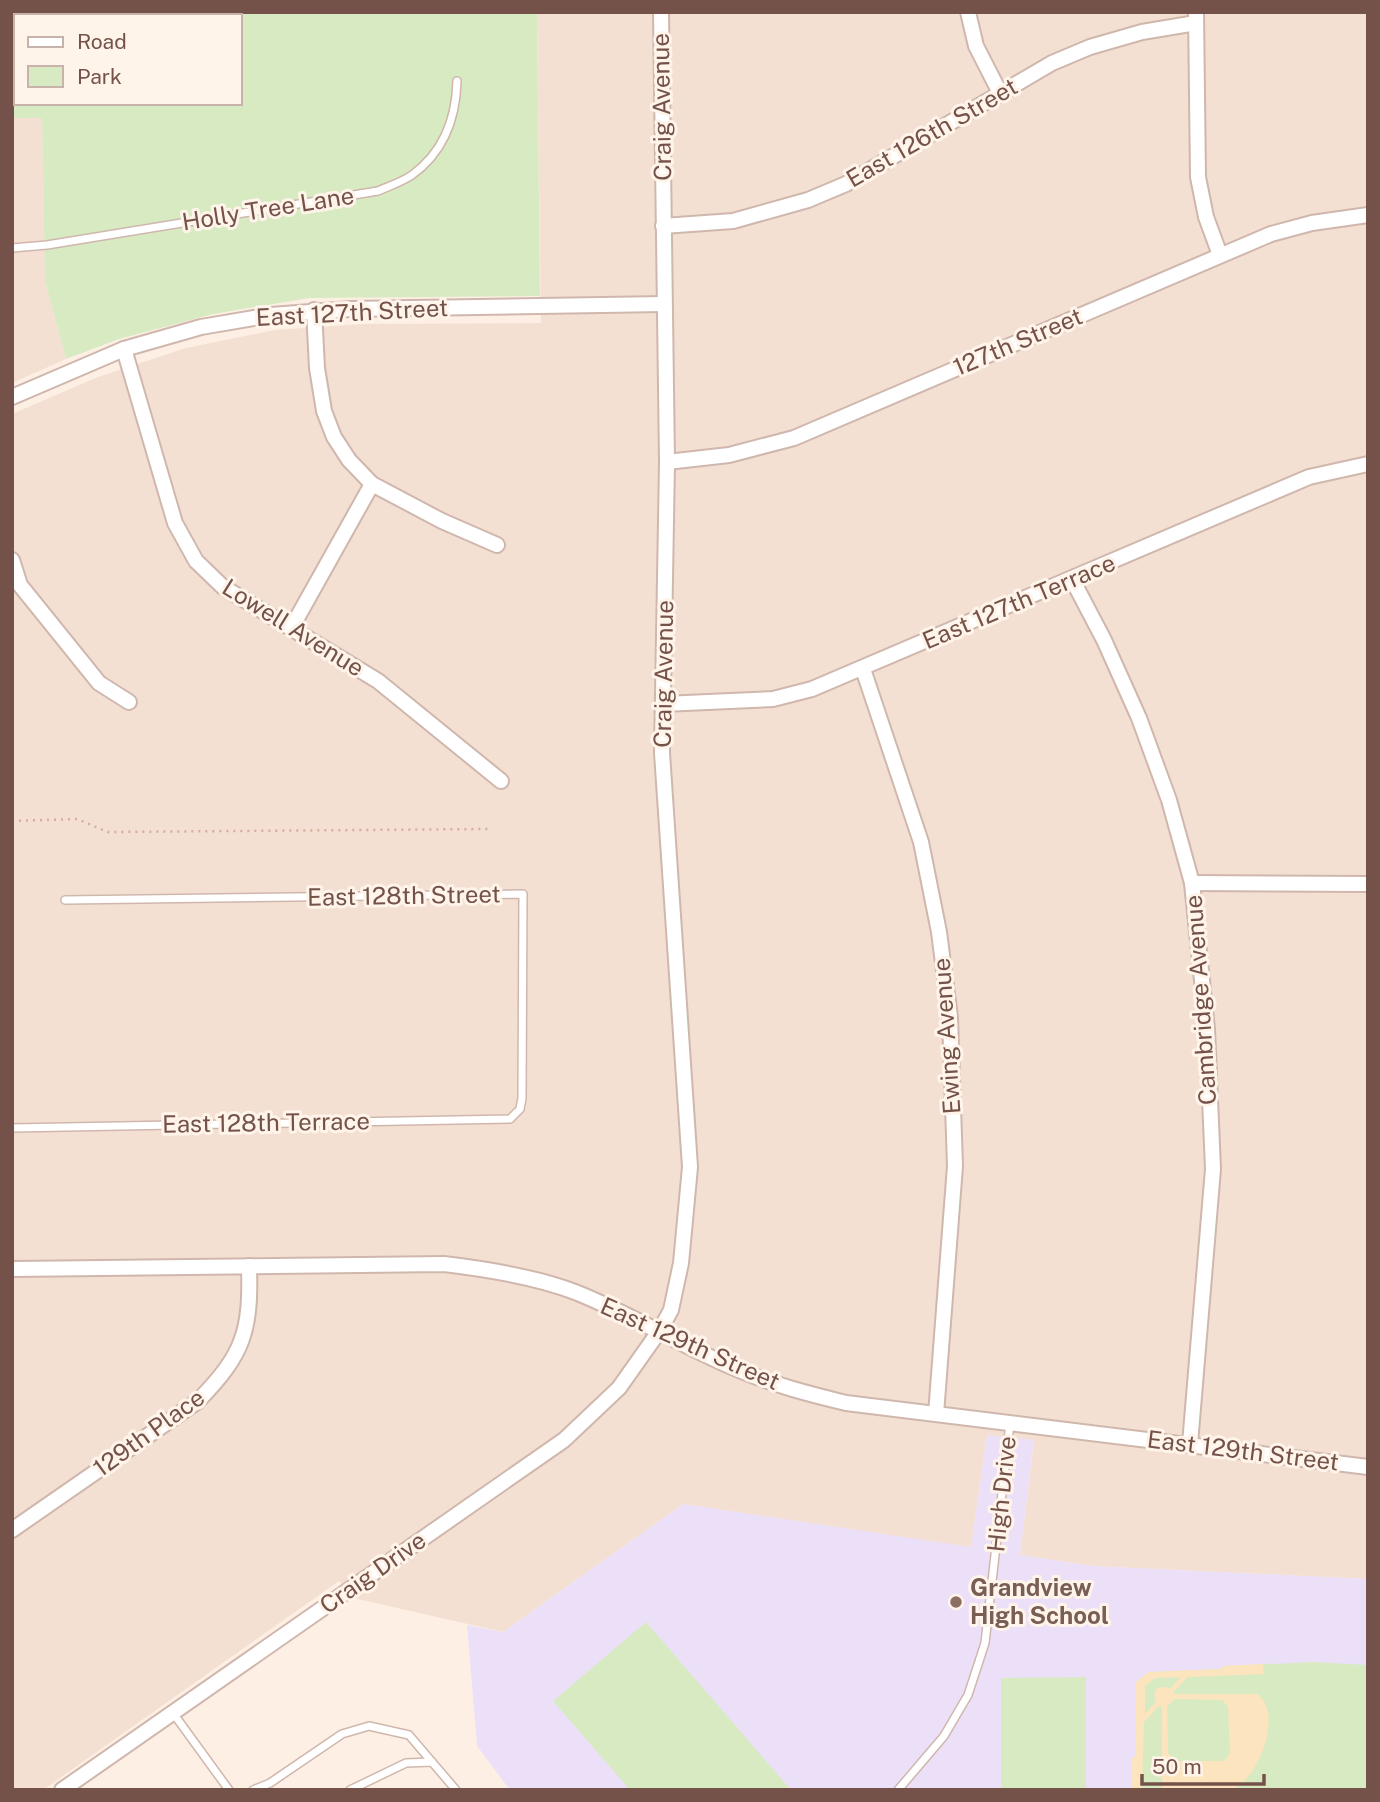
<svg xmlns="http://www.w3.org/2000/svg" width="1380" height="1802" font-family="'Public Sans',sans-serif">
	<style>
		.residential { fill: #f4e0d2 }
		.education { fill: #ece0f9 }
		.green { fill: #d8eac2; fill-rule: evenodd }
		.sand { fill: #fce5be; fill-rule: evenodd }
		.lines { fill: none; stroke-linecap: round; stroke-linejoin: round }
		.service-casing { stroke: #d0b7ad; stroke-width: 10 }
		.minor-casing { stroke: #d0b7ad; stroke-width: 18 }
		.path { stroke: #d7ac9e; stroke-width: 2.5; stroke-dasharray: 2 5; stroke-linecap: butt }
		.service { stroke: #fff; stroke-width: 7 }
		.minor { stroke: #fff; stroke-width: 14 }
		.education-dot { fill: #8d6e63; stroke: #fff4ea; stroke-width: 2.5 }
		.labels { text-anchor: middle; stroke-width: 6; stroke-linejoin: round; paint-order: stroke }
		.street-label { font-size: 24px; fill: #755249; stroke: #fff4ea }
		.education-label { font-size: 24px; font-weight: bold; fill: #785e54; stroke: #fff4ea; text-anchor: start }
	</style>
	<rect width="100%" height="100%" fill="#fdefe4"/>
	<!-- residential -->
	<g class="residential">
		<path d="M537 12H1368V1579L1092 1566 1020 1555 1034 1441 987 1435 971 1548 683 1504 503 1632 353 1598 339 1581 43 1790H12V414L98 377 186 348 275 330 363 324 541 323Z"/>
		<path d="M42 117 45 281 66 359 12 383V118Z"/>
	</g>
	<!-- education -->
	<path class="education" d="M987 1435 1034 1440 1020 1555 1093 1566 1368 1579V1790H510L477 1746 467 1625 503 1632 683 1504 971 1547Z"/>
	<!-- green -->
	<g class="green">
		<path d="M12 12H537L540 296 309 298 213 314 119 339 66 359 45 281 42 118H12ZM16 16H240V103H16Z"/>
		<path d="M646 1622 791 1790H630L553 1701Z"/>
		<path d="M1314 1662 1368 1665V1790H1132V1759L1136 1755V1682L1149 1672 1222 1669 1223 1666Z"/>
		<path d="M1086 1677V1790H1001V1678Z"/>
	</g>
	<!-- sand -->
	<path class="sand" d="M1263 1664 1264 1674 1188 1677 1173 1692 1175 1694H1257C1284 1712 1259 1778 1233 1789 1222 1793 1177 1790 1162 1790V1708L1159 1706 1144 1722 1142 1790H1132V1759L1136 1755V1682L1149 1672 1222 1669 1223 1666ZM1181 1677 1170 1689 1166 1687 1157 1688 1154 1695 1156 1702 1145 1714V1686L1155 1678ZM1175 1699 1222 1700 1228 1706 1230 1753 1224 1761H1175L1168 1753 1167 1706Z"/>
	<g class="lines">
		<!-- service casing -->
		<g class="service-casing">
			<g id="service">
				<path d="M12 248 47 245 378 191C389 186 402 182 412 175 444 152 456 118 457 81"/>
				<path d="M12 1128 510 1119 520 1109 522 1098 523 894 65 900"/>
				<path d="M173 1713 229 1790"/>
				<path d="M253 1790 270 1783 342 1734 369 1726 409 1735 432 1762"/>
				<path d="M350 1790 406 1763 432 1762 456 1790"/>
				<path d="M898 1790 944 1736 968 1695 985 1643 1010 1423"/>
			</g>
		</g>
		<!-- minor casing -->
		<g class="minor-casing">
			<g id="minor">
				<path d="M968 12 976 46 1000 93"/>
				<path d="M1196 12 1198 177 1206 217 1220 255"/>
				<path d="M663 226 733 221 808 200 846 184 1052 63 1090 47 1142 32 1196 23"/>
				<path d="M314 310 317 368 324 411 334 437 349 460 372 484 442 521 497 545"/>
				<path d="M124 349 175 523 196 561 223 587 378 681 501 781"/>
				<path d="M12 397 124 349 201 327 271 315 350 309 664 304"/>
				<path d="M667 462 729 455 794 438 1271 234 1312 223 1368 215"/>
				<path d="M12 560 20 585 99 683 129 702"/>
				<path d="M1072 579 1104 640 1139 718 1169 800 1192 883 1207 1029 1213 1169 1190 1444"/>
				<path d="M292 627 372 484"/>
				<path d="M863 669 921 842 939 932 950 1017 955 1166 936 1414"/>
				<path d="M663 704 773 699 812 689 1309 477 1368 464"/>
				<path d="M1192 883 1368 884"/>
				<path d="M12 1269 444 1264C486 1269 536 1277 575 1292 631 1314 683 1347 739 1370 774 1385 809 1394 846 1403L1368 1467"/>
				<path d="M12 1530 198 1401C244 1354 251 1331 249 1266"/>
				<path d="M62 1790 564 1440 619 1388 660 1330 671 1310 681 1263 690 1167 662 753 667 462 661 12"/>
			</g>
		</g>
		<!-- path -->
		<path class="path" d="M12 821 77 819 108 832 488 829"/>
		<!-- service -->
		<use href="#service" class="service"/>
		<!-- minor -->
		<use href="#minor" class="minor"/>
	</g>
	<!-- markers -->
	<circle class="education-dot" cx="956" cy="1602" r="7"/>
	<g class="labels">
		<!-- street labels -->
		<g class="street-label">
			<text transform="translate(662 107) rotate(-91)" y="8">Craig Avenue</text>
			<text transform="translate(932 133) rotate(-30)" y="8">East 126th Street</text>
			<text transform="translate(268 209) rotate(-9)" y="8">Holly Tree Lane</text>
			<text transform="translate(352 313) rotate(-3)" y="8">East 127th Street</text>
			<text transform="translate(1018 342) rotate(-23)" y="8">127th Street</text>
			<text transform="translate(1019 602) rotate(-23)" y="8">East 127th Terrace</text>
			<text transform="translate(293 628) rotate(32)" y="8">Lowell Avenue</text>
			<text transform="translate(664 674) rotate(-89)" y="8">Craig Avenue</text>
			<text transform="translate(404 896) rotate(-1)" y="8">East 128th Street</text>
			<text transform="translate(1201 1000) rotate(-94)" y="8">Cambridge Avenue</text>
			<text transform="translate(947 1036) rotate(-94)" y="8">Ewing Avenue</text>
			<text transform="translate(266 1123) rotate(-1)" y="8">East 128th Terrace</text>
			<text transform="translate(690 1344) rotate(24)" y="8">East 129th Street</text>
			<text transform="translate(149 1433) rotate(-36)" y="8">129th Place</text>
			<text transform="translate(1243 1451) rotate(7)" y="8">East 129th Street</text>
			<text transform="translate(1002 1494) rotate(-84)" y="8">High Drive</text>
			<text transform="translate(373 1573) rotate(-35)" y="8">Craig Drive</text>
		</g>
		<!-- education labels -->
		<g class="education-label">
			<text x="970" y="1596">Grandview<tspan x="970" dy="28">High School</tspan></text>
		</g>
	</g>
	<!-- border -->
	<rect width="1380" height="1802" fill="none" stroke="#755249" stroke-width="28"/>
	<!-- legend -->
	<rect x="14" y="14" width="228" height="91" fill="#fff4ea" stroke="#c8b3aa" stroke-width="2"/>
	<rect x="28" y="37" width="35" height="10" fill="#ffffff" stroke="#c8b3aa" stroke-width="2"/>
	<text x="77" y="49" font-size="21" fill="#755249">Road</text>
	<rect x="28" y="66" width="35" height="21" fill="#d8eac2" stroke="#c8b3aa" stroke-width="2"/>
	<text x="77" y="84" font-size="21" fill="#755249">Park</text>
	<!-- scale -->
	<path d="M1142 1774v10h122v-10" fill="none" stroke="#755249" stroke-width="3.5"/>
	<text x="1152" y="1774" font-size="21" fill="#755249" stroke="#fff4ea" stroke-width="5" paint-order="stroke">50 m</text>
</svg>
